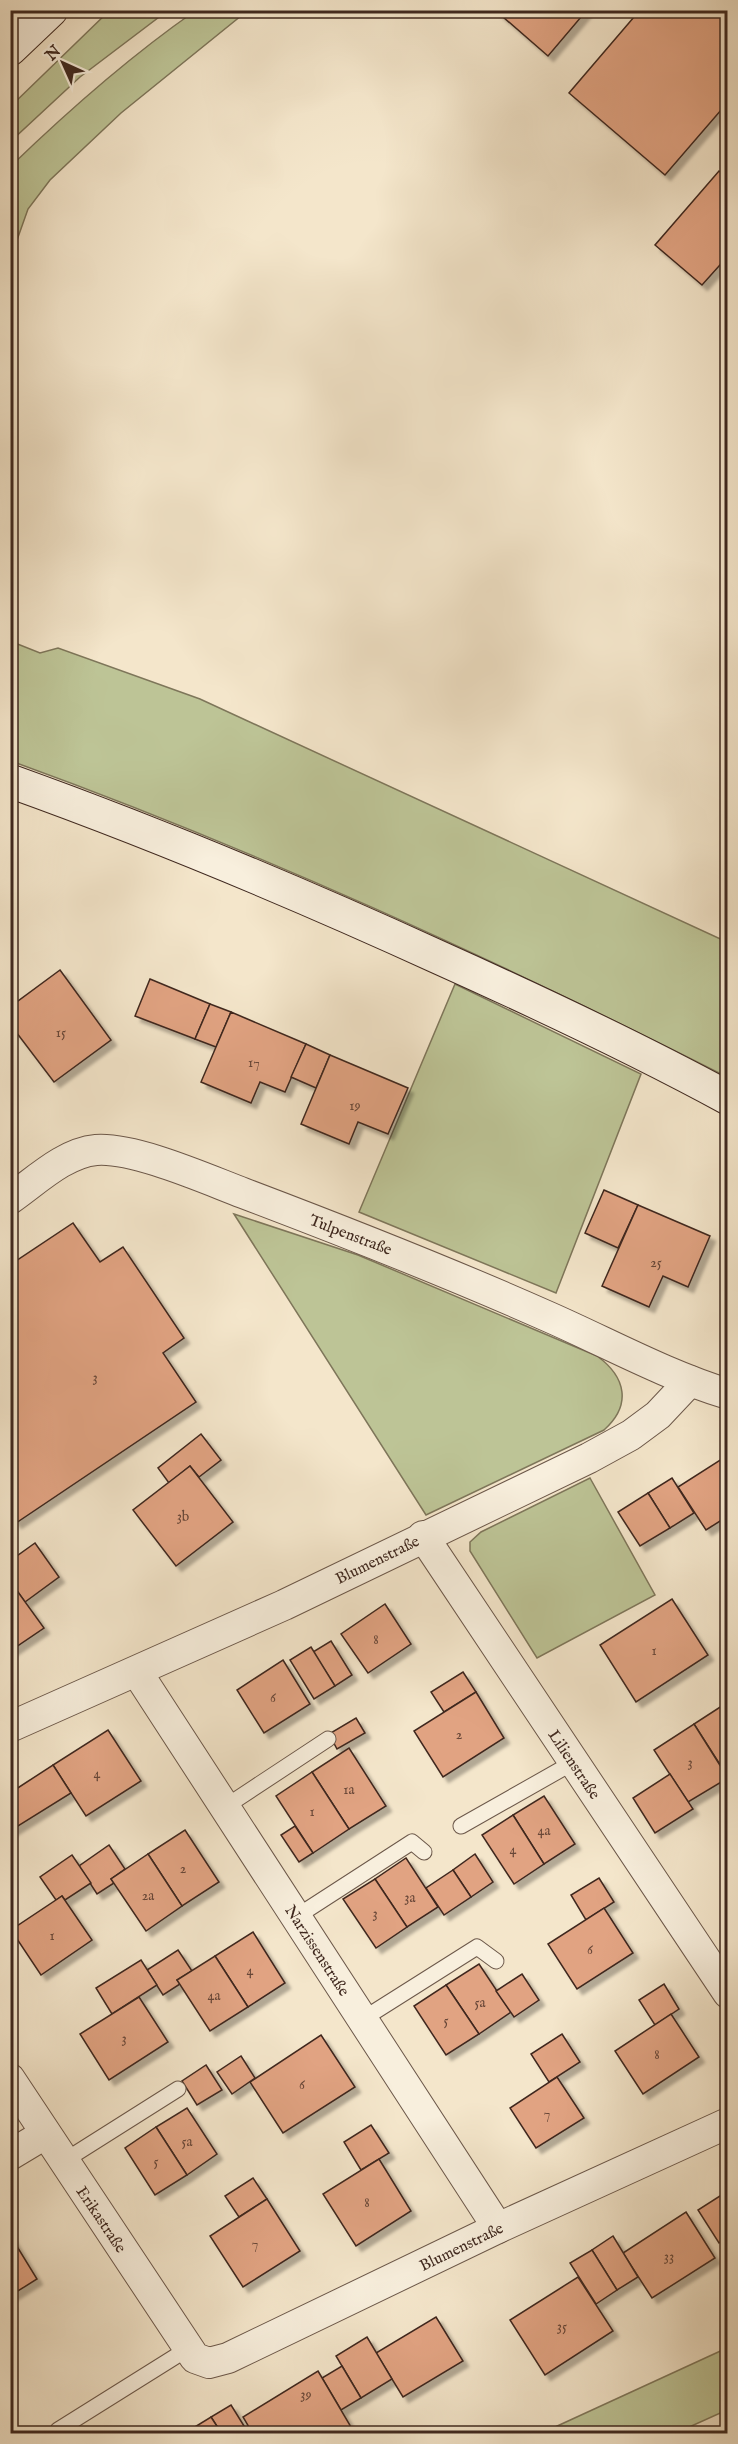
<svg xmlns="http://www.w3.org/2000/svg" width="738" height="2444" font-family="'IM FELL English',serif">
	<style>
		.green { fill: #bdc496; stroke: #7e765a; stroke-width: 1.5 }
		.building { fill: #e1a382; stroke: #3f281f; stroke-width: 1.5; filter: url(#shadow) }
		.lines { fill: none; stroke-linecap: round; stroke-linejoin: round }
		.service-casing { stroke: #6c584a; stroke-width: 17 }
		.minor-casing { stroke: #6c584a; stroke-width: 32 }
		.secondary-casing { stroke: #3f281f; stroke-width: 35 }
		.service { stroke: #f8efdd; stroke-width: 15 }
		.minor { stroke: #f8efdd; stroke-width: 30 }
		.secondary { stroke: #f8efdd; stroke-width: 33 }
		.labels { text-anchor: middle; stroke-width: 4.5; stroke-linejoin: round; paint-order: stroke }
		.number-label { font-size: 14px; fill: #684738 }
		.street-label { font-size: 16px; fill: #3f281f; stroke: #f8efdd }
	</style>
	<defs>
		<filter id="shadow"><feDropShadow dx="5.5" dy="5.5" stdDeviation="1.5" flood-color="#0004"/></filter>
	</defs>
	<rect width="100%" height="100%" fill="#f4e6cb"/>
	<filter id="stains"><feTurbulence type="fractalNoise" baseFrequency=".00333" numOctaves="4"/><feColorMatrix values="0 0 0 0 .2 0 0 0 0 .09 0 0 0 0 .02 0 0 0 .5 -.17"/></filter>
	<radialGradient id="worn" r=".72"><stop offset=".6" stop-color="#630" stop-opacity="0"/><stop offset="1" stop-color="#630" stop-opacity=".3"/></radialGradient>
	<!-- green -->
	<g class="green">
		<path d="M109 11H167L80 77 11 141V106Z"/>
		<path d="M195 11H247L121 113 50 180 28 209 11 257V166C69 110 129 57 195 11Z"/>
		<path d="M10 641 40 653 58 648 200 699 727 942V1077C494 959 257 850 11 761Z"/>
		<path d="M455 984 641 1074 556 1293 359 1212Z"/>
		<path d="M234 1214 358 1255 597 1356C626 1377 632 1405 604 1430L426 1515Z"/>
		<path d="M590 1478 655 1595 537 1658 470 1551V1542L481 1532Z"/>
		<path d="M727 2348V2410L676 2433H542Z"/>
	</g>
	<!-- building -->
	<g class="building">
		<path d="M495 10H587L548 56Z"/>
		<path d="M640 10H728V102L665 175 569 93Z"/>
		<path d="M719 171 728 178V256L702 285 655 245Z"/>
		<path d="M60 970 111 1040 54 1082 10 1024V1007Z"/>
		<path d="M150 979 210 1004 195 1039 135 1016Z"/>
		<path d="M210 1004 231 1012 216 1047 195 1039Z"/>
		<path d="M231 1012 306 1044 285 1092 260 1082 251 1103 201 1082Z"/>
		<path d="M306 1044 330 1055 316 1088 291 1077Z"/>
		<path d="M330 1055 408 1088 388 1134 358 1122 349 1144 301 1124Z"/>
		<path d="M604 1190 638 1205 618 1248 585 1233Z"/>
		<path d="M638 1205 710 1236 688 1287 663 1276 649 1307 602 1286Z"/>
		<path d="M73 1223 100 1262 123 1247 184 1338 163 1353 196 1402 16 1523 10 1515V1265Z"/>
		<path d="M201 1434 221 1460 199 1477 190 1466 169 1483 158 1468Z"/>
		<path d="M728 1455V1516L706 1530 678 1487Z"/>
		<path d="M190 1466 233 1522 176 1566 133 1510Z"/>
		<path d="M672 1478 694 1513 670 1528 648 1493Z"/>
		<path d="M648 1493 670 1528 640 1546 618 1512Z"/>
		<path d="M35 1543 59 1577 25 1602 10 1581V1561Z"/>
		<path d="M10 1581 44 1628 10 1651Z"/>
		<path d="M672 1599 708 1655 636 1702 600 1645Z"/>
		<path d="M385 1604 411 1644 368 1673 341 1634Z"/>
		<path d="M331 1641 352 1675 335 1686 313 1652Z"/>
		<path d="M311 1647 335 1686 314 1699 290 1660Z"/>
		<path d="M283 1660 310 1704 264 1733 237 1690Z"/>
		<path d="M463 1672 476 1692 444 1712 431 1692Z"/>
		<path d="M476 1692 504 1738 443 1777 414 1731Z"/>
		<path d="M728 1702V1777L694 1724Z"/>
		<path d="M356 1718 365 1733 337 1749 329 1734Z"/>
		<path d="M694 1724 728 1778 688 1802 654 1750Z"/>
		<path d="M108 1730 141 1781 86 1816 53 1765Z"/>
		<path d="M349 1748 386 1806 349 1829 312 1772Z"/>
		<path d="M53 1765 71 1793 10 1831V1793Z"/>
		<path d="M312 1772 349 1829 313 1853 276 1796Z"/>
		<path d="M670 1774 693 1809 655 1833 633 1798Z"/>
		<path d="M544 1796 575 1844 544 1864 513 1815Z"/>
		<path d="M513 1815 544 1864 514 1884 482 1835Z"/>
		<path d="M295 1826 313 1853 299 1862 281 1835Z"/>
		<path d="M185 1830 219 1882 182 1906 148 1854Z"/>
		<path d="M109 1845 125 1869 111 1879 114 1883 97 1894 79 1866Z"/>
		<path d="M148 1854 182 1906 146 1931 111 1879Z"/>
		<path d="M475 1854 493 1882 471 1897 453 1870Z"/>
		<path d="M72 1855 91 1883 65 1900 62 1896 56 1900 40 1877Z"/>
		<path d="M406 1858 438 1907 407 1927 375 1879Z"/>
		<path d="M453 1870 471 1897 444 1915 426 1888Z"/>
		<path d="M599 1878 614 1902 586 1920 571 1895Z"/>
		<path d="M375 1879 407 1927 376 1948 343 1899Z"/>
		<path d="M62 1896 92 1940 41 1975 11 1930Z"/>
		<path d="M604 1908 633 1953 577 1989 548 1944Z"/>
		<path d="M253 1932 285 1983 248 2007 215 1956Z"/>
		<path d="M178 1950 192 1971 177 1980 180 1984 163 1995 147 1970Z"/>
		<path d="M215 1956 248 2007 210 2031 177 1980Z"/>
		<path d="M141 1960 157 1985 112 2014 96 1988Z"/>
		<path d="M479 1964 511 2012 479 2034 446 1985Z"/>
		<path d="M522 1974 539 2000 514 2017 496 1991Z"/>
		<path d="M664 1984 679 2009 655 2025 639 2000Z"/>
		<path d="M446 1985 479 2034 446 2055 414 2006Z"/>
		<path d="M139 1997 168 2042 109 2080 80 2034Z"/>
		<path d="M671 2014 699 2057 643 2094 615 2051Z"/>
		<path d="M562 2034 580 2062 549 2082 531 2054Z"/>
		<path d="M321 2035 355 2087 283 2133 250 2082Z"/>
		<path d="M241 2056 255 2078 232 2094 217 2072Z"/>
		<path d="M206 2065 222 2090 197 2105 182 2081Z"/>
		<path d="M557 2077 584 2118 536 2148 510 2108Z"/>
		<path d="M187 2108 217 2154 187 2175 156 2127Z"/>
		<path d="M371 2125 389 2153 361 2170 344 2142Z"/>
		<path d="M156 2127 187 2175 155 2195 125 2148Z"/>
		<path d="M379 2159 411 2211 356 2246 323 2194Z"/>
		<path d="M253 2178 267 2199 239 2217 225 2196Z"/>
		<path d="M723 2194 728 2201V2237L719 2243 698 2210Z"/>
		<path d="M267 2199 300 2251 243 2287 210 2236Z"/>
		<path d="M686 2212 715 2258 652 2298 623 2253Z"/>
		<path d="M10 2235 37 2279 10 2296Z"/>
		<path d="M613 2236 638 2277 617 2290 592 2250Z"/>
		<path d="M592 2250 617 2290 596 2304 570 2263Z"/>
		<path d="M578 2277 613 2331 545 2375 510 2320Z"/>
		<path d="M436 2317 463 2361 403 2397 376 2353Z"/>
		<path d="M367 2337 392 2379 361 2398 336 2356Z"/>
		<path d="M342 2366 361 2398 341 2410 322 2378Z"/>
		<path d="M318 2371 351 2427 340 2434H253L243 2417Z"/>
		<path d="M231 2405 249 2434H222L211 2417Z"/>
		<path d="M211 2417 222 2434H185V2433Z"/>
	</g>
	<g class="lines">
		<!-- service casing -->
		<g class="service-casing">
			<g id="service">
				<path d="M225 1807 328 1739"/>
				<path d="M461 1826 574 1762"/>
				<path d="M296 1917 412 1842 424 1852"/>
				<path d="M363 2019 477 1947 496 1961"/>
				<path d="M64 2161 178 2089"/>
				<path d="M56 2434 58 2430 189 2348"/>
			</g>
		</g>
		<!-- minor casing -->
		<g class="minor-casing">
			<g id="minor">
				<path d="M10 1199C36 1181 64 1153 96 1150 134 1147 206 1179 243 1193 346 1232 448 1272 549 1317 608 1343 666 1375 728 1394"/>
				<path d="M423 1536 728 1993"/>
				<path d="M137 1672 498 2228"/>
				<path d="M10 1727 284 1605 589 1458 631 1435 658 1415 690 1381"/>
				<path d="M10 2079 195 2358 209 2363 228 2358 498 2228 728 2123"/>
				<path d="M10 2155 45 2134"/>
			</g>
		</g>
		<!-- secondary casing -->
		<g class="secondary-casing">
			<g id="secondary">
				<path d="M10 49 51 10"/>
				<path d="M10 781C155 833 298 893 438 957 536 1001 634 1047 728 1098"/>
			</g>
		</g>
		<!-- service -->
		<use href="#service" class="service"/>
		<!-- minor -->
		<use href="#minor" class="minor"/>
		<!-- secondary -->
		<use href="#secondary" class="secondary"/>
	</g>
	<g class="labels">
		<!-- number labels -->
		<g class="number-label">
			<text x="61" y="1037">15</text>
			<text x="254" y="1067">17</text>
			<text x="355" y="1110">19</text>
			<text x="656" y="1267">25</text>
			<text x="95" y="1382">3</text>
			<text x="183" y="1521">3b</text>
			<text x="376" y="1644">8</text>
			<text x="654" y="1655">1</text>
			<text x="273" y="1702">6</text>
			<text x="459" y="1739">2</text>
			<text x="690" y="1767">3</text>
			<text x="97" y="1778">4</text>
			<text x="349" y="1794">1a</text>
			<text x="312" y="1816">1</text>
			<text x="544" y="1835">4a</text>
			<text x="513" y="1854">4</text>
			<text x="183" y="1873">2</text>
			<text x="148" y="1900">2a</text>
			<text x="410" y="1902">3a</text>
			<text x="375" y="1918">3</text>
			<text x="52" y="1940">1</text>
			<text x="590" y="1954">6</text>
			<text x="250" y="1975">4</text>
			<text x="214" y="2000">4a</text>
			<text x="480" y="2007">5a</text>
			<text x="446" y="2025">5</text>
			<text x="124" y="2043">3</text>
			<text x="657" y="2059">8</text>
			<text x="302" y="2089">6</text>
			<text x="547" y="2118">7</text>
			<text x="187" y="2146">5a</text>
			<text x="156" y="2166">5</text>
			<text x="367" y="2207">8</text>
			<text x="255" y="2248">7</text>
			<text x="669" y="2261">33</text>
			<text x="562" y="2331">35</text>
			<text x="306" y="2399">39</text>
		</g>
		<!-- street labels -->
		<g class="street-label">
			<text transform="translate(351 1234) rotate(21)" y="6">Tulpenstraße</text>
			<text transform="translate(377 1559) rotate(-26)" y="6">Blumenstraße</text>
			<text transform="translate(575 1764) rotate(56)" y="6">Lilienstraße</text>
			<text transform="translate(318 1950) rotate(57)" y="6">Narzissenstraße</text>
			<text transform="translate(102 2219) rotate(56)" y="6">Erikastraße</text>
			<text transform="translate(461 2246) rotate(-26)" y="6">Blumenstraße</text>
		</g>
	</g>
	<!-- margin -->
	<rect width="738" height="2444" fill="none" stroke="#f4e6cb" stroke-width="36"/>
	<rect x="12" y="12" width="714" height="2420" fill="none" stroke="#3f281f" stroke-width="3"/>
	<rect x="18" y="18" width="702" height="2408" fill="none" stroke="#3f281f" stroke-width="1.5"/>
	<!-- north arrow -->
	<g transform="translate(63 63) rotate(315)" stroke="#f8efdd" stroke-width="4.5" paint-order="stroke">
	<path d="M0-4.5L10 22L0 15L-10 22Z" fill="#3f281f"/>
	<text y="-9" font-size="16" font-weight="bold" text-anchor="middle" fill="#3f281f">N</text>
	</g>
	<rect width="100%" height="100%" filter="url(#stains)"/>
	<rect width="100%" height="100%" fill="url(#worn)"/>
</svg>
